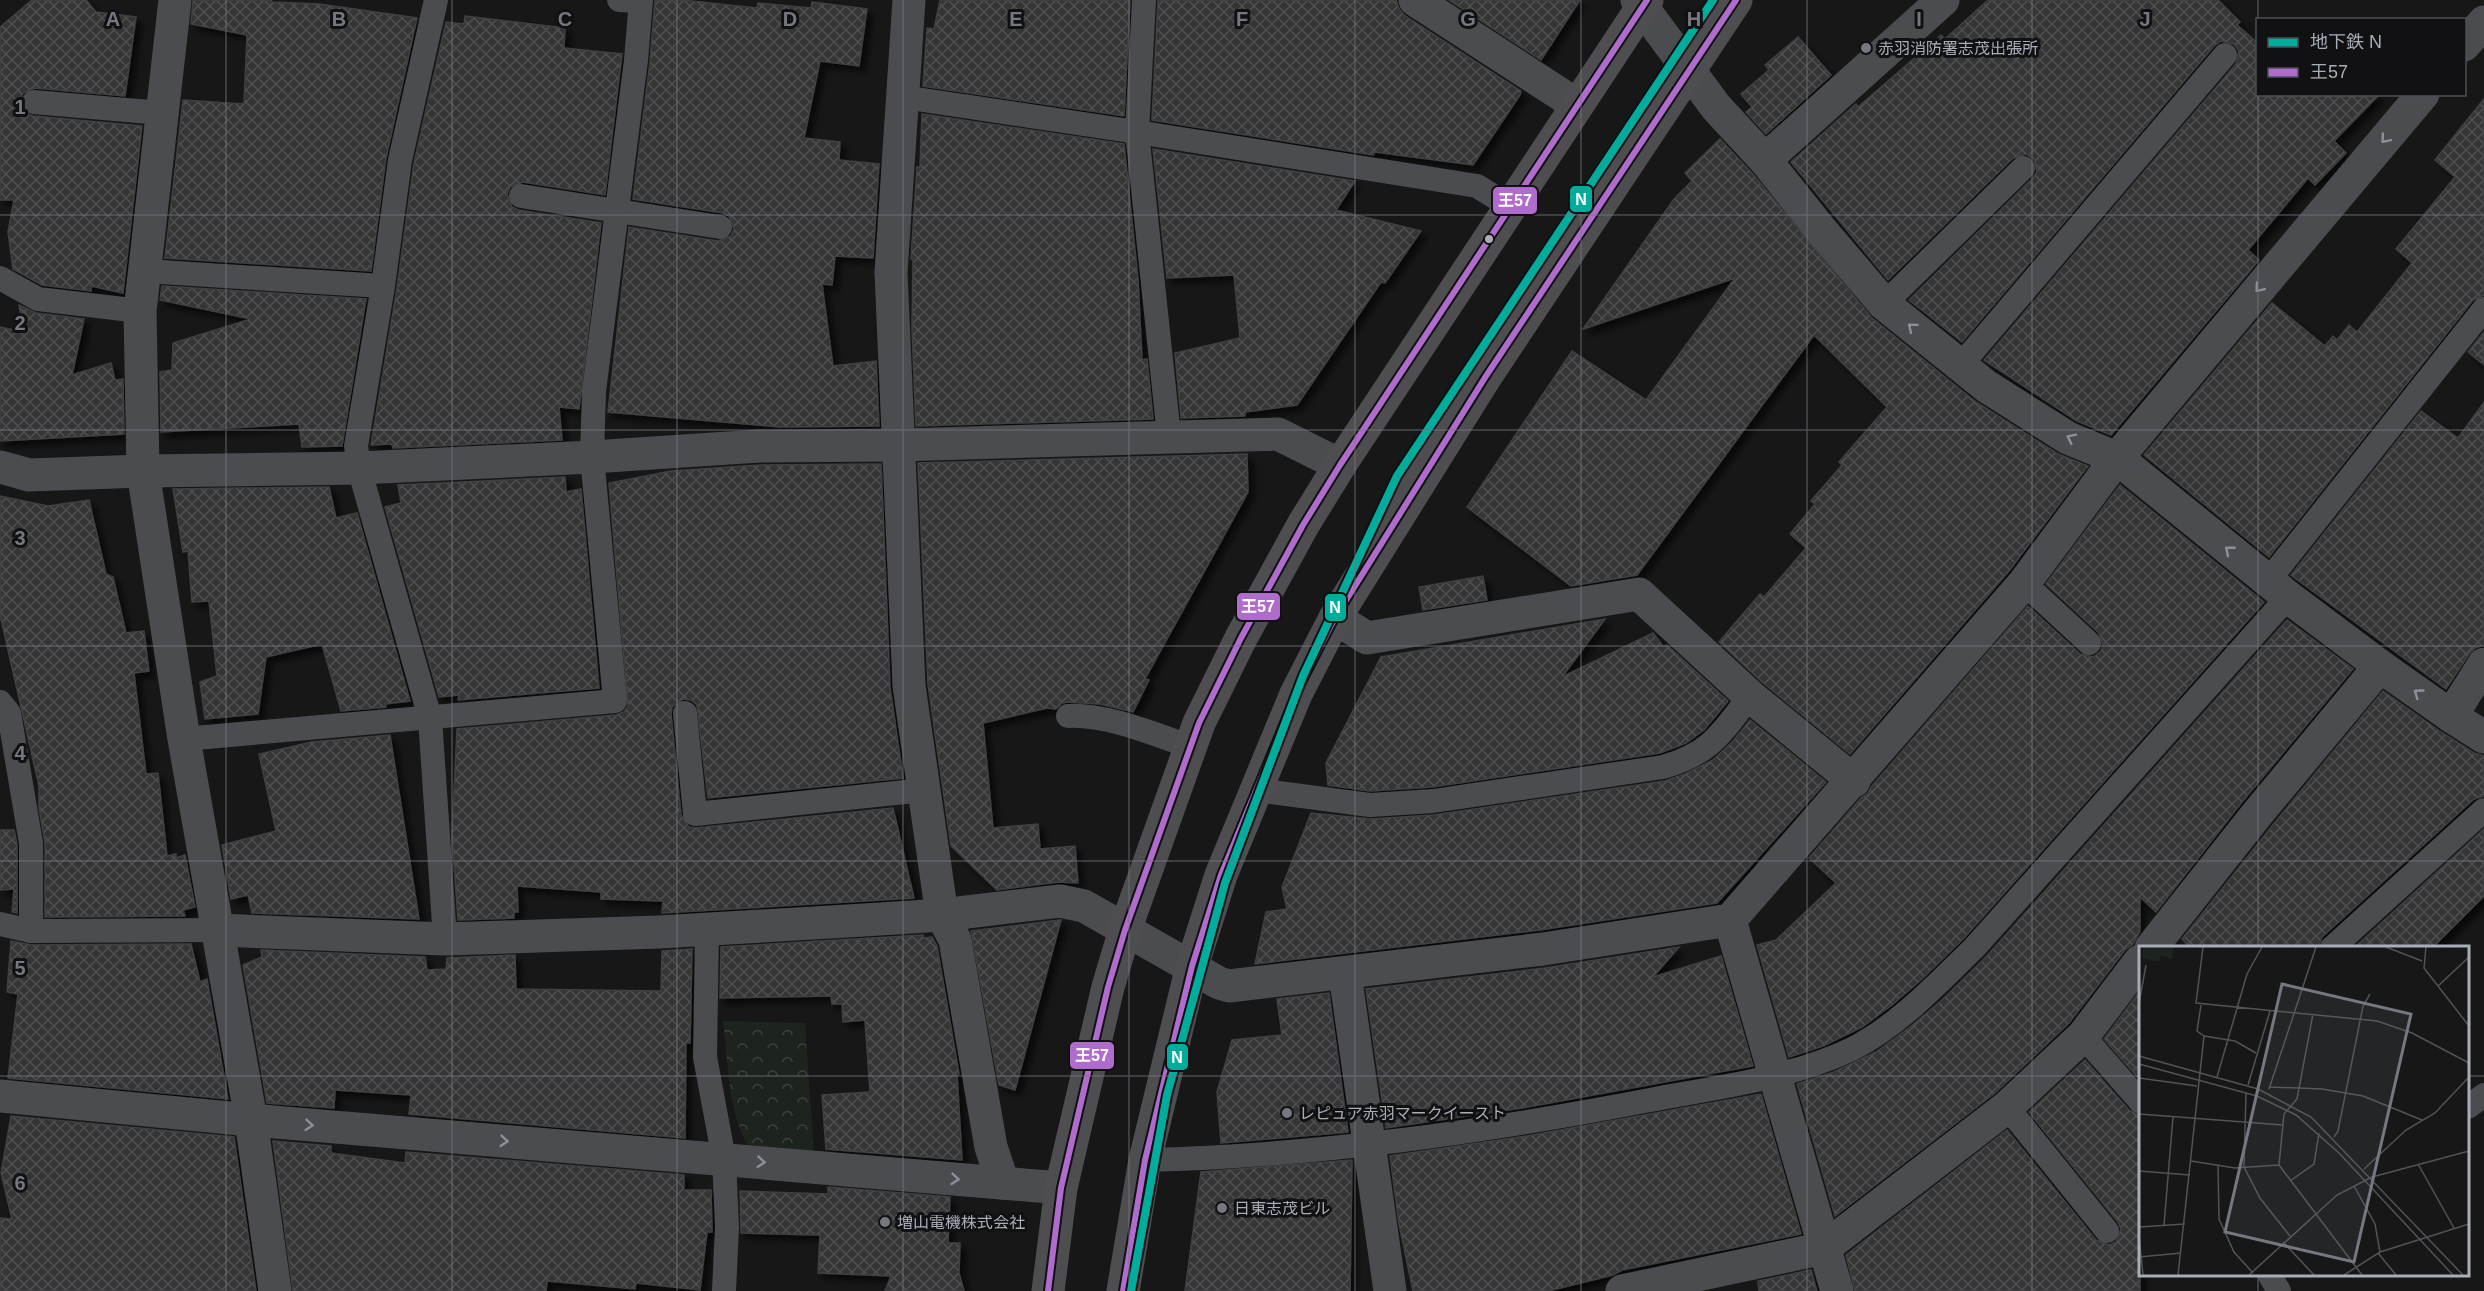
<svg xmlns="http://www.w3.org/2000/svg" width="2484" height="1291" font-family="Arial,'Noto Sans JP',sans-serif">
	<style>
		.park { fill: url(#park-crowns) }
		.building { fill: url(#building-cross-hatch); stroke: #3f4043; stroke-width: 1.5; filter: url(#shadow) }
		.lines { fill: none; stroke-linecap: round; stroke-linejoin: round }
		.lane { stroke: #4b4c50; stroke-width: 24 }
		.street { stroke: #4b4c50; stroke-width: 33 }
		.highway { stroke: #4e4e51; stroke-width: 33 }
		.bus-1-casing { stroke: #111113; stroke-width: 10 }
		.bus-1 { stroke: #b06ccc; stroke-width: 6 }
		.metro-1-casing { stroke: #111113; stroke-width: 12 }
		.metro-1 { stroke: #00ac9b; stroke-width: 8 }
		.oneway { stroke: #8c9099 }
		.grid { fill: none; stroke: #757880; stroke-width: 1.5; stroke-opacity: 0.55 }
		.poi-dot { fill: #757880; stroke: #111113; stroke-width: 2 }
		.bus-dot { fill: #a8adb8; stroke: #111113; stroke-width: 2 }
		.labels { text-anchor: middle; stroke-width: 6; stroke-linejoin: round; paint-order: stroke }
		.poi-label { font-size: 16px; fill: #a8adb8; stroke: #111113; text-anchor: start }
		.inset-road { fill: none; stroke: #515357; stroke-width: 1.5 }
		.view { fill: #757880; fill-opacity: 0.15; stroke: #757880; stroke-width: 3 }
		.inset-edge { fill: none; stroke: #a8adb8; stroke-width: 3 }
		.grid-label { font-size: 20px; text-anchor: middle; font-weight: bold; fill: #757880; stroke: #111113; stroke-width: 6; stroke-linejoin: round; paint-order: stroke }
		.line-badge { stroke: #111113; stroke-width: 2 }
		.badge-label { font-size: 16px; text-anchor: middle; font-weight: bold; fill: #fff }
	</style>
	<defs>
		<pattern id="park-crowns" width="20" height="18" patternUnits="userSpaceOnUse" patternTransform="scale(1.5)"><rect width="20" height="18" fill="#1d241e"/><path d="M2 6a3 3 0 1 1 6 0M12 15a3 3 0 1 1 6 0" fill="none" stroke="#3b413d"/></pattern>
		<pattern id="building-cross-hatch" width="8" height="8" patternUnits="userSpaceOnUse" patternTransform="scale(1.5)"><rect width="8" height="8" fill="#353536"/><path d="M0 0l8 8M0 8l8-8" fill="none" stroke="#4f5051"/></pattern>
		<filter id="shadow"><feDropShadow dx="5.5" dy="5.5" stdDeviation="3" flood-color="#0009"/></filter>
	</defs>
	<rect width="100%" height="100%" fill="#171717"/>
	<!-- park -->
	<path class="park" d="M723 1021 805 1023 814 1155 749 1148C728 1112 728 1062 723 1021Z"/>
	<!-- building -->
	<g class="building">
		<path d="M32 0H86L96 12 136 17 125 96 35 88 23 93 20 101 25 113 33 116 142 126 123 293 91 286V291L42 285 13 269 8 232 14 200H0V27Z"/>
		<path d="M193 0H271L272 2 319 4 417 18 386 158 371 271 165 258 183 100 244 104 247 35 191 24Z"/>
		<path d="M655 0H682L757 8 758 3 811 8 812 2 867 9 859 66 820 61 804 138 840 142 839 160 879 164 873 258 835 256 832 285 822 284 833 366 876 361 879 426 780 427 608 412 629 227 718 241 731 236 734 229 729 216 723 213 633 199 650 62Z"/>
		<path d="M940 0H1130L1124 116 923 86 927 28 934 29Z"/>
		<path d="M1158 0H1396L1399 9 1405 16 1521 91 1520 95 1473 165 1375 152 1373 155 1152 120Z"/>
		<path d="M1449 0H1580L1541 60Z"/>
		<path d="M1988 0H2218L2240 22 2237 25 2258 43V94H2380L2334 141 2346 153 2315 185 2308 178 2248 250 2259 260 2111 435 2077 421 1984 360 2236 64 2239 51 2234 44 2221 41 2214 46 1962 342 1909 300 2033 178 2037 171 2034 159 2026 154 2013 158 1888 280 1791 162 1856 104 1858 107 1941 35 1945 39Z"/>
		<path d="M465 16 565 28 564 48 622 54 605 195 523 182 510 187 507 194 512 207 518 210 601 223 579 409 559 407 562 440 393 448 392 444 371 445 397 288 414 163 446 22 464 24Z"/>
		<path d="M1798 37 1831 75 1766 134 1746 112 1752 107 1741 94 1769 70 1765 65Z"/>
		<path d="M2484 99V295L2473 300 2269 557 2144 455 2272 303 2325 346 2333 336 2337 340 2349 325 2357 332 2412 263 2396 249 2455 177 2435 160Z"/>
		<path d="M922 114 1124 144 1138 279 1142 360 1147 359 1153 419 916 426 912 329 913 259H911L917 167H920Z"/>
		<path d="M1720 139 1751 172 1872 318 1976 402 2058 454 2088 466 2009 571 1850 754 1762 682 1719 642 1760 594 1764 597 1806 548 1790 534 1815 504 1811 501 1842 465 1839 462 1887 407 1814 335 1637 575 1571 586 1467 507 1572 351 1646 400 1735 278 1583 329 1674 199 1692 181 1685 173Z"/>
		<path d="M1153 149 1355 181 1336 210 1421 231 1385 283 1381 282 1297 405 1245 412V416L1181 418 1175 353 1240 338 1234 275 1167 278Z"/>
		<path d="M162 286 366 299 342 446 302 447 299 424 161 432 160 372 172 370 173 343 251 319 160 300Z"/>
		<path d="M19 305 36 313 84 319 72 375 111 363 115 380 123 379 124 434 0 441V327L23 332Z"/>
		<path d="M2484 332V365L2468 352Z"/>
		<path d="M2484 402V645L2475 648 2469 654 2446 689 2291 575 2421 411 2458 438Z"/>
		<path d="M1247 454 1248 492 1145 679 1149 680 1133 712 1100 704 1068 702 1062 703 1056 709 1047 708 983 723 993 828 1038 824 1040 849 1075 846 1078 883 1058 882 997 890 951 846 928 684 918 463Z"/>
		<path d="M881 464 890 687 903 778 708 798 697 705 691 700 683 699 672 707 671 714 681 815 689 827 696 828 893 808 914 898 662 913 663 901 601 899V892L517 886 518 912H514V918L458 920 452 835 457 729 616 715 624 712 628 706 609 483 671 471 760 465Z"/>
		<path d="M565 477 566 492 581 489 599 688 458 700 459 695 439 697 385 507 401 503 398 485Z"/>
		<path d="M2120 485 2264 602 1964 938 1922 979 1892 1005 1862 1027 1823 1046 1789 1057 1757 945 1776 940 1836 883 1809 858 1861 798 1868 793 1872 786 2028 606 2080 654 2093 657 2100 652 2103 646 2099 633 2046 584Z"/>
		<path d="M329 487 336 518 357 513 410 701 385 704 386 707 341 711 322 644 266 657 258 714 205 719 200 682 217 676 209 601 192 602 188 551 183 552 173 489Z"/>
		<path d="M0 496 48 506 89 500 106 574 113 577 126 633 144 631 149 671 134 673 146 774 158 773 167 856 176 854V858L185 855 195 907 183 910 185 916 45 917V843L39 808V786L0 615Z"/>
		<path d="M1483 576 1487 600 1423 610 1419 587Z"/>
		<path d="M1605 619 1562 677 1653 633 1663 646 1667 645 1728 701 1704 730 1686 743 1660 753 1432 787 1370 791 1328 785 1326 763 1381 657Z"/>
		<path d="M2287 620 2353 669 2242 802 2156 912 2140 897V931L2133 944 2125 950 2069 1023 1995 1093 1835 1216 1797 1084 1834 1072 1876 1052 1910 1027 1942 1000 1985 958Z"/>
		<path d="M2383 691 2441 732 2474 753 2484 756V796L2474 799 2322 937 2318 948H2190L2182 939 2272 826Z"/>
		<path d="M1750 720 1826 782 1717 903 1540 930 1255 964 1266 912 1287 909 1282 887 1311 813 1371 819 1434 815 1665 781 1685 774 1713 760 1733 741Z"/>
		<path d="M390 735 419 919 252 913 248 895 231 899 222 845 276 831 259 754 312 742Z"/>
		<path d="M2484 829V896L2432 948H2354Z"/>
		<path d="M0 830H14L17 844V913L12 912 14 889 0 890Z"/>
		<path d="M1061 920 1015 1090 999 1085 971 931Z"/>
		<path d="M923 935 924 938 932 937 937 946 959 1074H957L962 1160 826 1149 822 1095 870 1092 865 1020 843 1022 842 1004H832L831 996 720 998 721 947Z"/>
		<path d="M11 941 31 945 191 944 200 982 207 979 228 1099 8 1078 18 994 7 992Z"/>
		<path d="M1679 947 1653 977 1721 956 1753 1066 1522 1108 1386 1128 1366 989 1545 968Z"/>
		<path d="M692 949 690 1043H686L685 1138 409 1114 411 1095 335 1090 334 1108 267 1103 243 965 262 957 261 950 425 957 427 970 446 969 447 958 515 955 516 989 661 991 662 951Z"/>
		<path d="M2140 991V1080L2104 1039Z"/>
		<path d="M1329 993 1348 1132 1221 1143 1217 1092 1232 1040 1282 1035 1277 999Z"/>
		<path d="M2085 1060 2129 1110 2140 1115V1291H1855L1846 1255 2007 1130 2096 1240 2109 1245 2116 1242 2121 1229 2118 1222 2029 1112Z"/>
		<path d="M1761 1094 1801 1234 1622 1270 1613 1275 1548 1291H1413L1399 1224 1390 1156 1527 1136Z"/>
		<path d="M11 1116 234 1137 256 1291H0V1218L12 1219 1 1173Z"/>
		<path d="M273 1141 331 1146V1153L405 1163 406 1152 684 1175V1190H711L712 1232H707L700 1290 636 1283 635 1289 547 1281 546 1291H293Z"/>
		<path d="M1352 1160 1350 1291H1185L1201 1172Z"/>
		<path d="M828 1187 950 1197 948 1243H960L959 1273 964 1291H885L891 1276 818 1273 820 1235 741 1233 740 1191 828 1194Z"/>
		<path d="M1811 1270 1817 1291H1759L1758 1281Z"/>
	</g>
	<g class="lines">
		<!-- lane -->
		<g class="lane">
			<path d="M436 0 400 160 383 286 356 446 359 468 430 718 445 939"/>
			<path d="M619 0 640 1"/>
			<path d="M1144 0 1137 132 1169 436"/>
			<path d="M903 97 1137 132 1477 186 1511 207"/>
			<path d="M34 102 161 113"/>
			<path d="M521 196 720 227"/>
			<path d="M145 271 383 286"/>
			<path d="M0 278 38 299 140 311"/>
			<path d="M1884 304 2023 168"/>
			<path d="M1960 366 2225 55"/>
			<path d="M2268 581 2484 309"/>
			<path d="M2024 583 2089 643"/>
			<path d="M0 702 9 713 31 843V931"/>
			<path d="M685 713 695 814 924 790"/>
			<path d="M1068 716C1107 714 1154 734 1191 747"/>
			<path d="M184 739 615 701 592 457 594 391 636 60 641 0"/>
			<path d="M1255 790 1370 805 1433 801 1663 767C1711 753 1721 734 1750 696"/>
			<path d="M0 924 31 931 217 930"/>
			<path d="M707 930 705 1057 724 1159 727 1227 724 1291"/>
			<path d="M2332 948 2484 810"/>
			<path d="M2083 1036 2140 1101"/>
			<path d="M2007 1107 2107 1231"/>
			<path d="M2468 1107 2484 1095"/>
			<path d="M1145 1160C1315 1156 1483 1132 1650 1100 1718 1087 1789 1079 1852 1049 1898 1026 1938 983 1974 948L2288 597"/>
			<path d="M2269 1274 2279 1291"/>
		</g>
		<!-- street -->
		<g class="street">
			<path d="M175 0 140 311 143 471 184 739 251 1120 275 1291"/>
			<path d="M909 0 891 272 909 686 942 915 955 940 991 1147 1003 1183"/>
			<path d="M1415 0 1577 105"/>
			<path d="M1637 0 1716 107 1765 160 1821 230 1884 304 1986 386 2068 438 2117 458 2288 597 2380 666 2451 716 2484 737"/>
			<path d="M2464 45 2484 22"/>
			<path d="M1765 160 1943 0"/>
			<path d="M0 467 29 475 143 471 359 468 592 457 759 446 898 445 1278 434 1340 465"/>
			<path d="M1335 618 1367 638 1639 594 1750 696 1854 781"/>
			<path d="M2451 716 2484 664"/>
			<path d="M1730 920 1837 1291"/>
			<path d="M217 930 445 939 659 932 864 920 942 915 1060 901 1084 906 1219 983 1229 986 1543 949 1730 920 2024 583 2117 458 2423 94"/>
			<path d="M2151 948 2257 814 2380 666"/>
			<path d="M1345 974 1390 1291"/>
			<path d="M0 1096 251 1120 1061 1188"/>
			<path d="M1622 1291 1824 1248 2007 1107 2083 1036 2140 961"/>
		</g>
		<!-- highway -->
		<g class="highway">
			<path d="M1048 1291 1061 1188 1108 987 1125 930 1199 723 1241 638 1303 525 1340 465 1647 0"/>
			<path d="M1123 1291 1145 1160 1192 966 1221 875 1296 694 1335 618 1486 376 1736 0"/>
		</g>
		<!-- bus-1 casing -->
		<g class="bus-1-casing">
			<g id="bus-1">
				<path d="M1048 1291 1061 1188 1108 987 1125 930 1199 723 1241 638 1303 525 1340 465 1647 0"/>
				<path d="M1123 1291 1145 1160 1192 966 1221 875 1296 694 1335 618 1486 376 1736 0"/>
			</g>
		</g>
		<!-- bus-1 -->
		<use href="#bus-1" class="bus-1"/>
		<!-- metro-1 casing -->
		<g class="metro-1-casing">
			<path id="metro-1" d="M1131 1291 1167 1095 1225 883 1303 676 1397 476 1713 0"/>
		</g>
		<!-- metro-1 -->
		<use href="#metro-1" class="metro-1"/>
	</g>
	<!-- one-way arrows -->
	<defs><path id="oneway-chevron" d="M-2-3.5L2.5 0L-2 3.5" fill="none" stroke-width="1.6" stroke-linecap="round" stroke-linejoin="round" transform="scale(1.5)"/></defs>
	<g class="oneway">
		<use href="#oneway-chevron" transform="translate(2385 139) rotate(130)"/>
		<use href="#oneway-chevron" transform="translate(2259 288) rotate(130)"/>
		<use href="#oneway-chevron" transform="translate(1912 327) rotate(-140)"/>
		<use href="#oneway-chevron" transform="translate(2071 438) rotate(-154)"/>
		<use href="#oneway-chevron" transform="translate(2229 550) rotate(-141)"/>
		<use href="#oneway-chevron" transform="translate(2418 693) rotate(-144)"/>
		<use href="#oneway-chevron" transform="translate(309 1125) rotate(5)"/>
		<use href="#oneway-chevron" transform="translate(504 1141) rotate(5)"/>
		<use href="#oneway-chevron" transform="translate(761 1162) rotate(5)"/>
		<use href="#oneway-chevron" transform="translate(955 1179) rotate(5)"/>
	</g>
	<!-- grid -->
	<path class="grid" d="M226 0V1291M452 0V1291M677 0V1291M903 0V1291M1129 0V1291M1355 0V1291M1581 0V1291M1807 0V1291M2032 0V1291M2258 0V20M2258 94V948M0 215H2484M0 430H2484M0 646H2484M0 861H2484M0 1076H2140M2468 1076H2484M2258 1274V1291"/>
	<!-- markers -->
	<g class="poi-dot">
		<circle cx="1866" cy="48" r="6"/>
		<circle cx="1287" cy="1113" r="6"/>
		<circle cx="1222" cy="1208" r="6"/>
		<circle cx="885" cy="1222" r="6"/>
	</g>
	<circle class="bus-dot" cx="1489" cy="239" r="5"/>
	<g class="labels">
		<!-- poi labels -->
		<g class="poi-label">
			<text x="1878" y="54">赤羽消防署志茂出張所</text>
			<text x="1299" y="1119">レピュア赤羽マークイースト</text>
			<text x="1234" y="1214">日東志茂ビル</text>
			<text x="897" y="1228">増山電機株式会社</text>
		</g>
	</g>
	<!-- overview -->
	<g transform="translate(2139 946)">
		<rect width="330" height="330" fill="#171717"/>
		<path d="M4 1H35L33 13 22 10 20 16 3 12Z" fill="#1d241e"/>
		<path class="inset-road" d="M64 1 57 57 238 75 273 87 330 117M247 1 283 15M287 1 285 22 330 80M299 40 330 11M0 57 7 19M174 68 158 153 145 168 140 219 223 329M65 90 96 95 117 107M0 110 119 143 172 171 324 329M0 118 118 150 157 169 200 207 314 329M78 131 108 28 123 1M0 132 58 140M109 139 131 65M131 141 183 143 224 150 283 174M130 143 177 1M107 147 105 221 121 252 151 290M0 168 144 179M195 191 199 185 224 60 231 48M52 215 96 222 140 219M279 218 315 282M79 219 80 273 95 306 114 327M225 223 267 184 296 167 330 131M0 225 51 229M151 235 175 218 180 187M215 240 236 278 241 306M25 279 34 171M0 281 46 278M0 290 4 329M144 296 175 329M239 307 257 329M0 311 42 307M39 329 65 90 58 85 62 59M110 329 198 249 233 231 330 205M205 329 241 306 330 278"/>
		<path class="view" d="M143 38 272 68 215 316 86 286Z"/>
		<rect width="330" height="330" class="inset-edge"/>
	</g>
	<g class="grid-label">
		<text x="113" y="26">A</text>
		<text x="339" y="26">B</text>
		<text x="565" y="26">C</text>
		<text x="790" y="26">D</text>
		<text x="1016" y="26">E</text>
		<text x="1242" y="26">F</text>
		<text x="1468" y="26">G</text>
		<text x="1694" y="26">H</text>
		<text x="1919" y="26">I</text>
		<text x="2145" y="26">J</text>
		<text x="20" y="114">1</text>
		<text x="20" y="330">2</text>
		<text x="20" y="545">3</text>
		<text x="20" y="760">4</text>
		<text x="20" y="975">5</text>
		<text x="20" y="1190">6</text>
	</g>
	<g class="line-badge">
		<rect x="1569" y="185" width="24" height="28" rx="6" fill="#00ac9b"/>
		<rect x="1492" y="186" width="46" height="29" rx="6" fill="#b06ccc"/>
		<rect x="1236" y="592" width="45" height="29" rx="6" fill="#b06ccc"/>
		<rect x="1324" y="593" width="23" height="29" rx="6" fill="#00ac9b"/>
		<rect x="1069" y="1041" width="46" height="29" rx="6" fill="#b06ccc"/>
		<rect x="1166" y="1043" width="23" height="28" rx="6" fill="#00ac9b"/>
	</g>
	<g class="badge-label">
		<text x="1581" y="205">N</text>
		<text x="1515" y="206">王57</text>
		<text x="1258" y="612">王57</text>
		<text x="1335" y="613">N</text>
		<text x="1092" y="1061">王57</text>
		<text x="1177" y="1063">N</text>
	</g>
	<!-- legend -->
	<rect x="2256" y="18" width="210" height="78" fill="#111113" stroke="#4d4f55" stroke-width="1.5"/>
	<rect x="2268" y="38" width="30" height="9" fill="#00ac9b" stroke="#4d4f55" stroke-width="1.5"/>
	<text x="2310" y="48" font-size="18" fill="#a8adb8">地下鉄 N</text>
	<rect x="2268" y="68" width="30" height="9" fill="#b06ccc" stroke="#4d4f55" stroke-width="1.5"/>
	<text x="2310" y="78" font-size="18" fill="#a8adb8">王57</text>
</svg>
